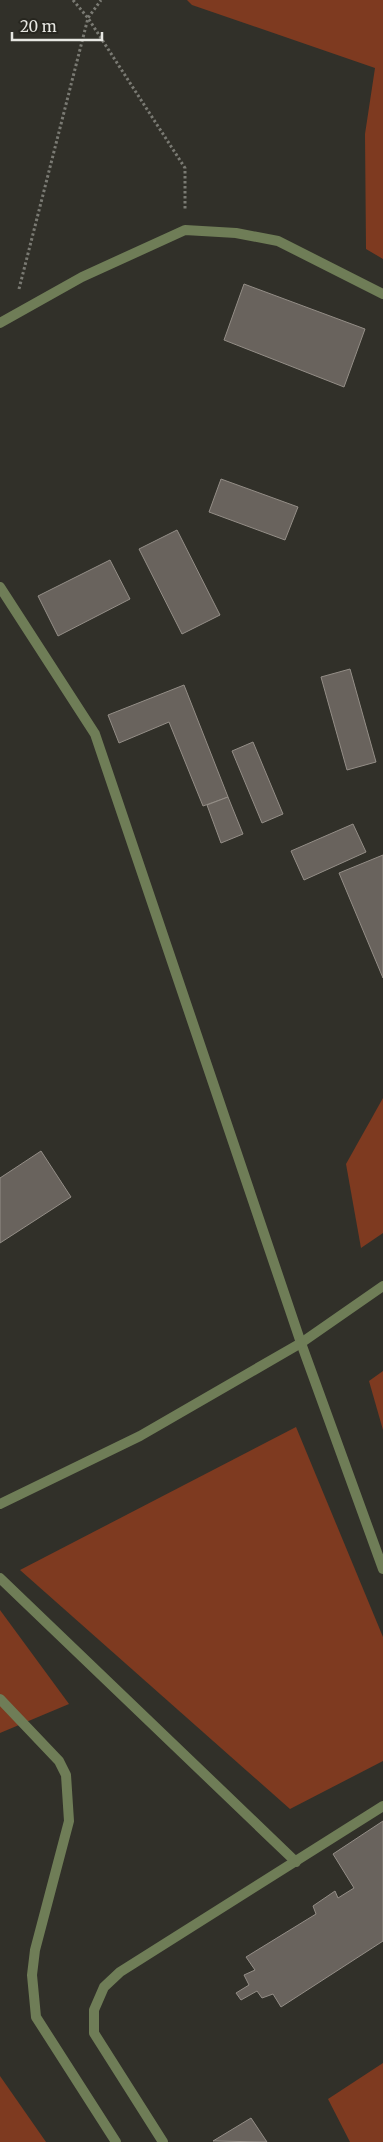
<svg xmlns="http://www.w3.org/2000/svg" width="383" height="2142" font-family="Merriweather,serif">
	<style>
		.green { fill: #7e3a20 }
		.building { fill: #69635d; stroke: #948e87 }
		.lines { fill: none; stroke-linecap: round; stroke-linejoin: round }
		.path { stroke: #7a7a73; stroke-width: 3; stroke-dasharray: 2.5 2.5; stroke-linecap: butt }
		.service { stroke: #6f7d57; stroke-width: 10 }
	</style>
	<rect width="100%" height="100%" fill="#313029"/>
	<!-- green -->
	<g class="green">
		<path d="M187 0H383V259L366 249 365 134 375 68 192 5Z"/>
		<path d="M383 1098V1233L361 1248 346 1164Z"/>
		<path d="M383 1371V1430L369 1381Z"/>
		<path d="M296 1427 383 1637V1761L290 1809 20 1570Z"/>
		<path d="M0 1610 69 1704 0 1733Z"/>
		<path d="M383 2063V2142H350L328 2099Z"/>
		<path d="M0 2076 46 2142H0Z"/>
	</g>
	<!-- building -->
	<g class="building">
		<path d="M244 284 365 329 344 387 224 340Z"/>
		<path d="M221 479 298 507 285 540 209 512Z"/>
		<path d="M177 530 220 615 182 634 139 549Z"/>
		<path d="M110 560 130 599 58 636 38 596Z"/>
		<path d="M350 669 376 762 347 770 321 677Z"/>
		<path d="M184 685 228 797 203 806 169 722 119 743 108 715Z"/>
		<path d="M253 742 283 814 262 823 232 751Z"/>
		<path d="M228 797 243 834 221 843 207 805Z"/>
		<path d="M353 824 366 852 304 880 291 851Z"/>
		<path d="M383 855V978L339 873Z"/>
		<path d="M41 1151 71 1197 0 1243V1178Z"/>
		<path d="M383 1821V1941L281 2007 273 1994 262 1998 257 1991 241 2000 236 1993 249 1985 244 1975 255 1970 246 1957 316 1914 313 1906 335 1891 338 1898 354 1888 333 1854Z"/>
		<path d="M251 2118 267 2142 213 2141Z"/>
	</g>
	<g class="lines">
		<!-- path -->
		<g class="path">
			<path d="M73 0 88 18 185 168V210"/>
			<path d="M19 289 88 18 101 0"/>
		</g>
		<!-- service -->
		<g class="service">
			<path d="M0 323 82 277 185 230 236 233 278 241 383 294"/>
			<path d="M0 587 95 734 301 1343 383 1569"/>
			<path d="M0 1504 140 1436 301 1343 383 1286"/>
			<path d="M0 1578 296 1862"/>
			<path d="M0 1699 59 1761 66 1775 69 1821 35 1950 32 1975 36 2017 116 2142"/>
			<path d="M163 2142 94 2033V2010L104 1987 120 1972 383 1806"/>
		</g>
	</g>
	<!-- scale -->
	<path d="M12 32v8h90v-8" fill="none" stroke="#e7e7e2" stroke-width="2.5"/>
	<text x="20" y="32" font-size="15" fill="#e7e7e2" stroke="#27261f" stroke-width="4" paint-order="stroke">20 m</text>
</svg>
